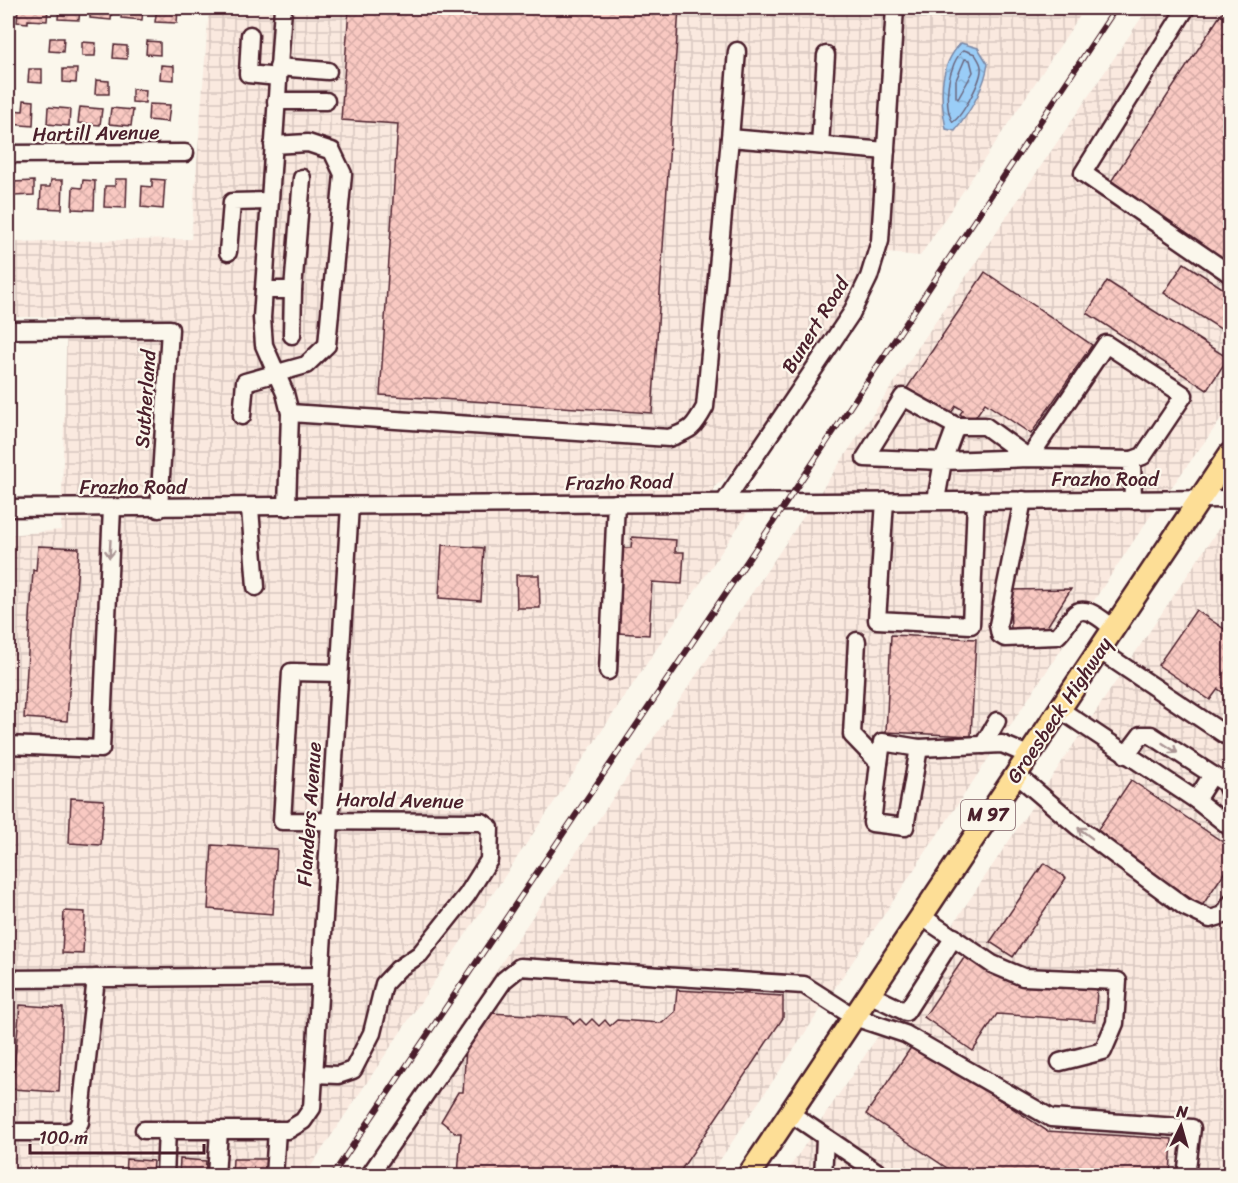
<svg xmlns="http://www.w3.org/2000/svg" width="1238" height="1183" font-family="Sriracha,sans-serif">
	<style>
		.industrial { fill: url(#industrial-grid) }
		.water { fill: url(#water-ripples); stroke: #7a87a5; stroke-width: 1.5 }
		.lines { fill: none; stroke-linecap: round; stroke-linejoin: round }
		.shore { stroke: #6a657d; stroke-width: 1.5 }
		.building { fill: url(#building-cross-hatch); stroke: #4a1f2b; stroke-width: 1.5 }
		.minor-casing { stroke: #4a1f2b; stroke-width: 21 }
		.major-casing { stroke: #4a1f2b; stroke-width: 26 }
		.minor { stroke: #fbf7ec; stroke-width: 16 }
		.major { stroke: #fdde96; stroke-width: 21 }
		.rail-casing { stroke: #4a1f2b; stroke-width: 6 }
		.rail { stroke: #fbf7ec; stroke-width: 4; stroke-dasharray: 11; stroke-linecap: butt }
		.oneway { stroke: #ab9695 }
		.labels { text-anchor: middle; stroke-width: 4.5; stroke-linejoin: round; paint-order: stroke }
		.shield { fill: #fbf7ec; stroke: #7f6065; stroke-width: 1.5 }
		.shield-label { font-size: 18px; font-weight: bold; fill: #4a1f2b }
		.street-label { font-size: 20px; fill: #4a1f2b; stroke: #fbf7ec }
	</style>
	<defs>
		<pattern id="industrial-grid" width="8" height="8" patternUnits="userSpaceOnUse" patternTransform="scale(1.5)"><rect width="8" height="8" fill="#fae9df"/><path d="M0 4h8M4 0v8" fill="none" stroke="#d8c7c0"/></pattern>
		<pattern id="water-ripples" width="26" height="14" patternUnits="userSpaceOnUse" patternTransform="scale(1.5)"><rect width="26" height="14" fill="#9acdf7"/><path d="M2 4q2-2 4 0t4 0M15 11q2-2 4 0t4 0" fill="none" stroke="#86b0d4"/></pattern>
		<pattern id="building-cross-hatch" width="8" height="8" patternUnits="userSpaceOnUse" patternTransform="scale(1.5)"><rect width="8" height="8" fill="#f9c9c2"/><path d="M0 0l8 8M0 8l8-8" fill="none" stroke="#d7aca7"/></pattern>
	</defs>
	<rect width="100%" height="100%" fill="#fbf7ec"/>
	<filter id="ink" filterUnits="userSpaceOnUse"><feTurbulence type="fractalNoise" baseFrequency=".0167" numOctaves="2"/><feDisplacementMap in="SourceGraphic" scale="12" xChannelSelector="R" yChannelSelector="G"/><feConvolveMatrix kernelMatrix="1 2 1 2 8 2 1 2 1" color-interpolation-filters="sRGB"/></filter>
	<g filter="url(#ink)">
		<!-- industrial -->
		<g class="industrial">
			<path d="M209 8H1085L920 256 867 251 858 281 846 304 732 473 714 487 713 512H748L305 1175H8V535L61 530 67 317H8V242L191 239Z"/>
			<path d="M1148 8H1230V407L1149 518 710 1175 357 1176Z"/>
			<path d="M1223 522H1230V1175L784 1176Z"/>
		</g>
		<!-- water -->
		<path class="water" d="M961 43 978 48 988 64C984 89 970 112 955 131L946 129C940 98 938 67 961 43Z"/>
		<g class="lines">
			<!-- shore -->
			<g class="shore">
				<path d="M964 50 975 54C977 58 981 63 981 67 983 79 962 116 953 122 942 107 948 61 964 50Z"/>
				<path d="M965 59 970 60 973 72 958 99 956 97V80Z"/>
			</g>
		</g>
		<!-- building -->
		<g class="building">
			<path d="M18 8H48L47 21 28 20V23L17 22Z"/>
			<path d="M59 8H80L79 20 58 19Z"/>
			<path d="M90 8H112L111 20 90 18Z"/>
			<path d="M121 8H143L142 20 121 18Z"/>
			<path d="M157 8 178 9 177 23 155 22Z"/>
			<path d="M349 8H679L652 413 380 395 398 124 341 120Z"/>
			<path d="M1225 8H1230V262L1228 265 1110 183Z"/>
			<path d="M50 38H64L63 52 49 51Z"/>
			<path d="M147 41 160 42V55L146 54Z"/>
			<path d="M82 42 96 43 95 56H82Z"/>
			<path d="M114 45 127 46V59L113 58Z"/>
			<path d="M161 65 174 66V80L160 79Z"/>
			<path d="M29 69H42V83L28 82Z"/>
			<path d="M63 69H77L76 83 63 82Z"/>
			<path d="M96 80 109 81V94H95Z"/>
			<path d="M132 89 146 90 145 103 132 102Z"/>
			<path d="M24 100 34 101 33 126 10 124 11 110 23 111Z"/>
			<path d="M149 104 170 105 168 122 148 120Z"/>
			<path d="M48 107 70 109 69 126 47 124Z"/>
			<path d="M80 107 102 109 100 125 78 123Z"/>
			<path d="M111 108 133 110 131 126 109 124Z"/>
			<path d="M115 179H127L126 208 104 207 105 186H115Z"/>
			<path d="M152 179 165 180 163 209 141 207 142 186 152 187Z"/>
			<path d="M51 180H63L62 209 40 208 41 187H50Z"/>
			<path d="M83 180 95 181 94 210 72 209 73 187 82 188Z"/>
			<path d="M34 181V195L13 196V182Z"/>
			<path d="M8 220 15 221V234L8 233Z"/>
			<path d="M1184 263 1230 293V335L1164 293Z"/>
			<path d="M985 272 1092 345 1031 434 985 403 972 422 960 414 963 410 956 406 949 416 907 388Z"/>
			<path d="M1107 281 1228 358 1207 390 1087 313Z"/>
			<path d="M632 537 676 540 675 552H684L682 584 652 582 649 635 618 633 623 548H631Z"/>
			<path d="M442 545 484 548 481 601 439 598Z"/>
			<path d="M38 546 79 548 67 721 24 718 33 570 36 571Z"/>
			<path d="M516 575H539L540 608H517Z"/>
			<path d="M1071 589 1043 633H1011L1010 590Z"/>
			<path d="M1196 610 1230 633V698L1218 689 1210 700 1158 665Z"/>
			<path d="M891 635 976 639 971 736 886 732Z"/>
			<path d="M1131 780 1230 847V864L1202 906 1094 835Z"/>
			<path d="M71 798 104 800 101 845 69 843Z"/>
			<path d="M212 845 277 849 273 914 208 909Z"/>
			<path d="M1044 863 1066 878 1013 957 990 942Z"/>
			<path d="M64 911 85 912 83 954 62 953Z"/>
			<path d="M968 952 1018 985 1097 989 1095 1021 997 1014 973 1051 924 1017Z"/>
			<path d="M677 990 783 996V1018L677 1176H458L461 1133H456L441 1121 458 1092H463L466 1048 490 1013 568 1017 574 1024 580 1019 586 1025 592 1019 599 1026 605 1020 610 1026 617 1020 662 1023 675 1012Z"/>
			<path d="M20 1005 63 1008 59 1092 12 1089Z"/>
			<path d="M914 1043 1047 1131 1172 1139 1170 1176H994L988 1171 985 1176H959L866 1114Z"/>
			<path d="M126 1159 153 1161 152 1176H125Z"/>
			<path d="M180 1159 206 1161 205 1176H179Z"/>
			<path d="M233 1159H270L269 1176H232Z"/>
		</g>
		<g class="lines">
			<!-- minor casing -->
			<g class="minor-casing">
				<g id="minor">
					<path d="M283 8 262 318 264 345 285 393 290 413 287 507"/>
					<path d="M1186 8 1083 173 1230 274"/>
					<path d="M250 35 248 74 278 77"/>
					<path d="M278 67 328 71"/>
					<path d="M276 101H326"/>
					<path d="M730 138 737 51"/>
					<path d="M820 145 826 55"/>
					<path d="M8 154 185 153"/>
					<path d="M228 252 232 202 270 201"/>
					<path d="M264 290H293L292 335"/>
					<path d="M293 290 302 178"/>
					<path d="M8 330 170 329 159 509"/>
					<path d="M903 397 956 426 943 461 865 458Z"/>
					<path d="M290 413 669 438C691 430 693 429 705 407L730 138 886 151"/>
					<path d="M242 416 245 382 306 365 327 345 343 174 332 151 308 143 273 145"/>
					<path d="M956 426H985L1029 458 1106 344 1184 395 1143 456 1132 460"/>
					<path d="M936 500 943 461 1029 458 1132 460 1133 500"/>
					<path d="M1023 500 998 625 1000 635 1005 638 1057 636C1063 631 1067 623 1072 617 1083 601 1102 620 1113 628"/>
					<path d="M725 501 851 314 869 277 880 241 895 8"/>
					<path d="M885 501 877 620 971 625 976 500"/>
					<path d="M8 508 1230 499"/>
					<path d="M250 508 256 587"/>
					<path d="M857 641 852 735 879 763 872 823 905 827 919 748"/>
					<path d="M1099 650 1230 738"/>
					<path d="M608 671 616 503"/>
					<path d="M1059 709 1196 800 1230 827"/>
					<path d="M8 745 101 749 112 508"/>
					<path d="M983 745 997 721"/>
					<path d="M1126 755 1141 735H1151L1225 783 1230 794"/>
					<path d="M879 763 882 742 919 748 1002 744 1028 755"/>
					<path d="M1016 774 1078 827 1132 868 1185 907 1210 919 1224 915 1230 904"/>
					<path d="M1196 800 1212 775"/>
					<path d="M921 916 992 964 1023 977 1118 981 1115 1023 1103 1051 1060 1062"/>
					<path d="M8 979 319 976"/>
					<path d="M869 994 906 1012 954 937"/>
					<path d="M314 1074 338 1075 353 1070 372 1033 384 984 398 969 420 954 467 895 489 860 490 828 482 822 282 821 291 672 339 673"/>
					<path d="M790 1113 883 1176"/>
					<path d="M144 1130H288L303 1121 312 1108 350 506"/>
					<path d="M8 1132H67L76 1129 80 1122 96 978"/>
					<path d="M165 1176 167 1130"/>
					<path d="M216 1176 219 1130"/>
					<path d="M274 1176 277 1130"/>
					<path d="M369 1176 504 980 520 967 804 985 854 1017 905 1034 1051 1118 1192 1128 1186 1176"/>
					<path d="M823 1176 825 1139"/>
				</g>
			</g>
			<!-- major casing -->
			<g class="major-casing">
				<path id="major" d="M748 1176 1230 454"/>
			</g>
			<!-- minor -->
			<use href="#minor" class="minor"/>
			<!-- major -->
			<use href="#major" class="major"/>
			<!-- rail casing -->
			<g class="rail-casing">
				<path id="rail" d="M332 1176 750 557 1116 8"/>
			</g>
			<!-- rail -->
			<use href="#rail" class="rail"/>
		</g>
		<!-- one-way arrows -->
		<defs><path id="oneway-shaft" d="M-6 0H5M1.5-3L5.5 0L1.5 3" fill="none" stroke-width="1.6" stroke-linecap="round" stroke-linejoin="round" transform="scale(1.5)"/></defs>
		<g class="oneway">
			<use href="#oneway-shaft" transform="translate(110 549) rotate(93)"/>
			<use href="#oneway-shaft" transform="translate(1170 748) rotate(33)"/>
			<use href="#oneway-shaft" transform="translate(1085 833) rotate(-143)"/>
		</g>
	</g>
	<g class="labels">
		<!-- shield labels -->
		<rect class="shield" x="961" y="800" width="54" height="30" rx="4.5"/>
		<g class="shield-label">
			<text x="988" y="821">M 97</text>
		</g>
		<!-- street labels -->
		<g class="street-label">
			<text transform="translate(96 133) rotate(-1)" y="7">Hartill Avenue</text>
			<text transform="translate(815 325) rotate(-58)" y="7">Bunert Road</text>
			<text transform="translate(145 399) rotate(-86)" y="7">Sutherland</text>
			<text x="1105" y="486">Frazho Road</text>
			<text transform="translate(619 482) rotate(-1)" y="7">Frazho Road</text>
			<text x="133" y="494">Frazho Road</text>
			<text transform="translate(1059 710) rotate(-56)" y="7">Groesbeck Highway</text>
			<text transform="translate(400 800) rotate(1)" y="7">Harold Avenue</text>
			<text transform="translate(309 814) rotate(-86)" y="7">Flanders Avenue</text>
		</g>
	</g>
	<!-- margin -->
	<rect width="1238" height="1183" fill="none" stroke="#fbf7ec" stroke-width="30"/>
	<rect x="15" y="15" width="1208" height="1153" fill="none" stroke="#4a1f2b" stroke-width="2" filter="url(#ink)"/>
	<!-- north arrow -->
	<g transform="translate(1181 1126) rotate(5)" stroke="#fbf7ec" stroke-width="4.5" paint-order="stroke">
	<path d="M0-4.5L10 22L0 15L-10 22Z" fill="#4a1f2b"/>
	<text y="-9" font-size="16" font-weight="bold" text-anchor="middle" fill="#4a1f2b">N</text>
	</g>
	<!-- scale -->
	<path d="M30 1144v9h174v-9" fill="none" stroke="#4a1f2b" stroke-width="3"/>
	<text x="39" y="1144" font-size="18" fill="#4a1f2b" stroke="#fbf7ec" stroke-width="4.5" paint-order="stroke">100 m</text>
</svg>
